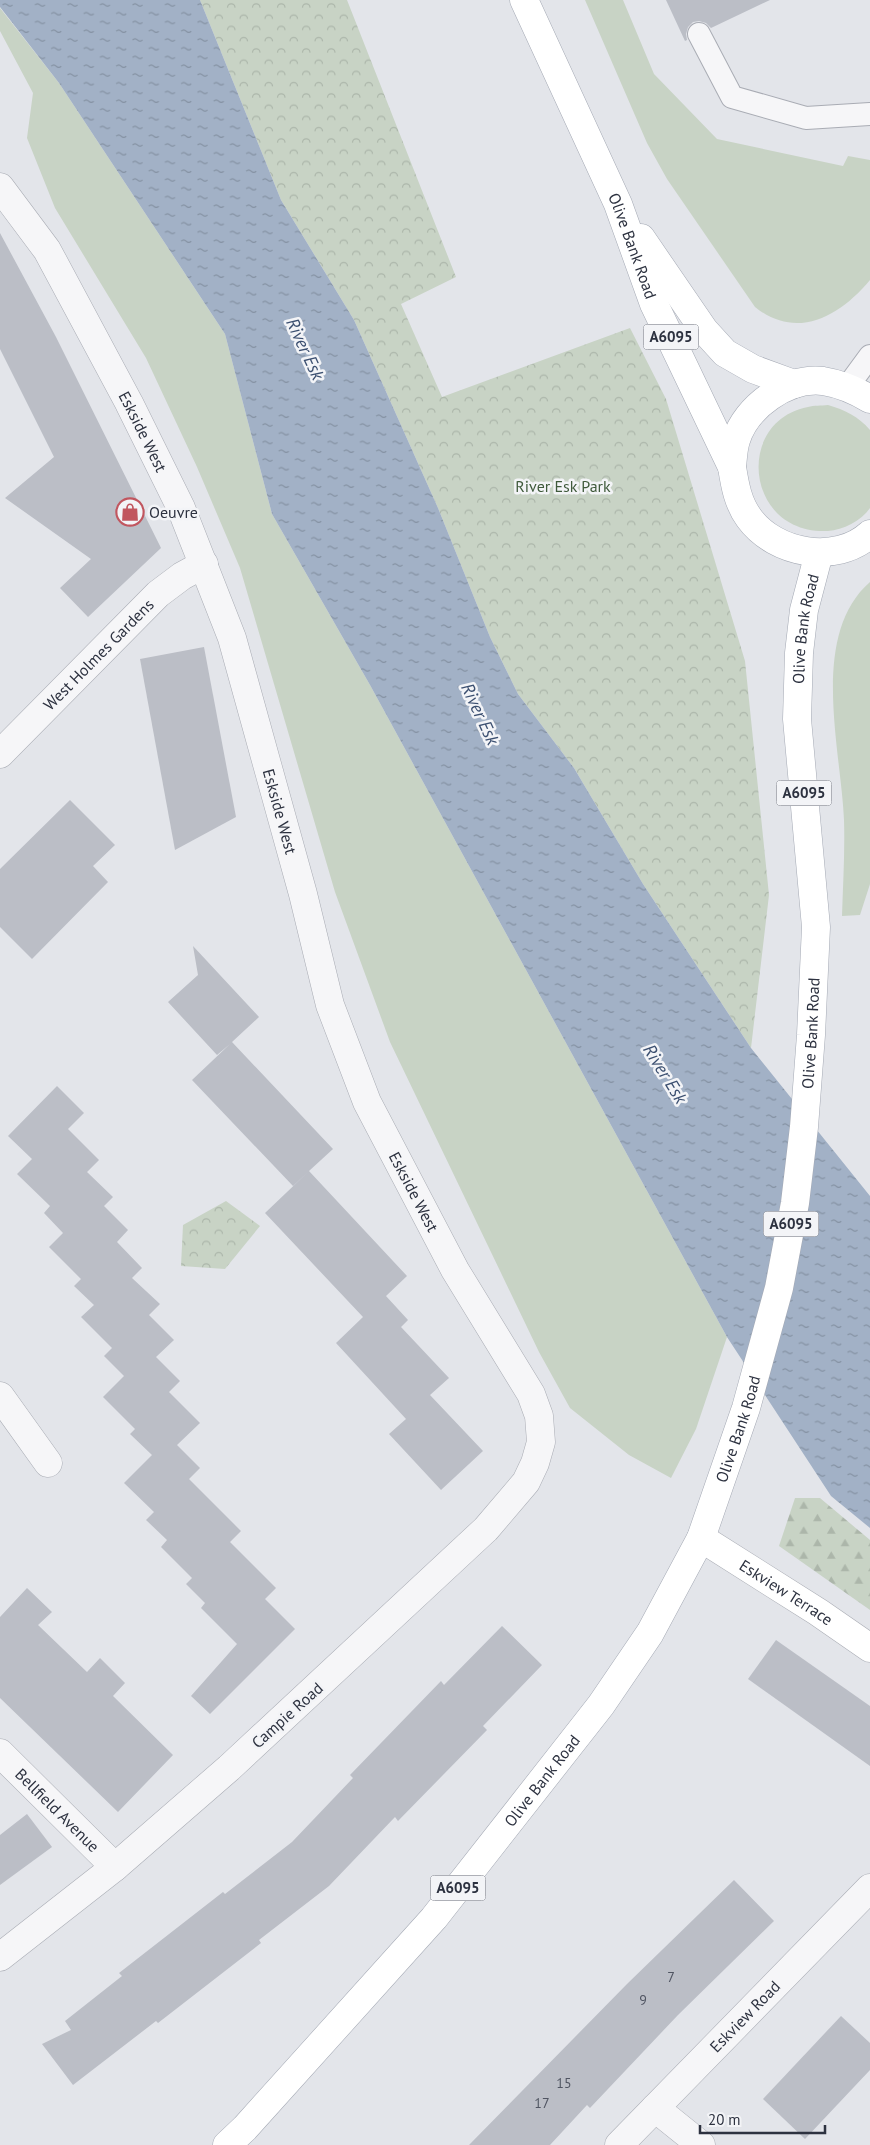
<svg xmlns="http://www.w3.org/2000/svg" width="870" height="2145" font-family="'PT Sans',sans-serif">
	<style>
		.grass { fill: #c8d3c5 }
		.forest { fill: url(#forest-firs) }
		.park { fill: url(#park-crowns) }
		.water { fill: url(#water-ripples) }
		.building { fill: #bbbec6 }
		.lines { fill: none; stroke-linecap: round; stroke-linejoin: round }
		.service-casing { stroke: #a9acb4; stroke-width: 24 }
		.minor-casing { stroke: #a9acb4; stroke-width: 29 }
		.secondary-casing { stroke: #a9acb4; stroke-width: 29 }
		.primary-casing { stroke: #a4a9b4; stroke-width: 29 }
		.service { stroke: #f6f6f8; stroke-width: 22 }
		.minor { stroke: #f6f6f8; stroke-width: 28 }
		.secondary { stroke: #fff; stroke-width: 28 }
		.primary { stroke: #fff; stroke-width: 28 }
		.labels { text-anchor: middle; stroke-width: 5; stroke-linejoin: round; paint-order: stroke }
		.number-label { font-size: 14px; fill: #505562 }
		.shield { fill: #f3f4f7; stroke: #686c77; stroke-width: 1 }
		.shield-label { font-size: 15px; font-weight: bold; fill: #2d3240 }
		.street-label { font-size: 16px; fill: #2d3240; stroke: #f3f4f7 }
		.park-label { font-size: 16px; fill: #3f5a3b; stroke: #f3f4f7 }
		.poi-label { font-size: 16px; fill: #2d3240; stroke: #f3f4f7; text-anchor: start }
		.water-label { font-size: 18px; font-style: italic; fill: #3b4f70; stroke: #f3f4f7 }
	</style>
	<defs>
		<pattern id="forest-firs" width="22" height="20" patternUnits="userSpaceOnUse" patternTransform="scale(1.25)"><rect width="22" height="20" fill="#c8d3c5"/><path d="M5 1l3.5 6h-7zM16 11l3.5 6h-7z" fill="#acb6aa"/></pattern>
		<pattern id="park-crowns" width="20" height="18" patternUnits="userSpaceOnUse" patternTransform="scale(1.25)"><rect width="20" height="18" fill="#c8d3c5"/><path d="M2 6a3 3 0 1 1 6 0M12 15a3 3 0 1 1 6 0" fill="none" stroke="#acb6aa"/></pattern>
		<pattern id="water-ripples" width="26" height="14" patternUnits="userSpaceOnUse" patternTransform="scale(1.25)"><rect width="26" height="14" fill="#a2b1c6"/><path d="M2 4q2-2 4 0t4 0M15 11q2-2 4 0t4 0" fill="none" stroke="#8491a2"/></pattern>
	</defs>
	<rect width="100%" height="100%" fill="#e3e5ea"/>
	<!-- grass -->
	<g class="grass">
		<path d="M585 0H623L654 74 717 139 843 166 848 156 870 160V280C840 316 797 341 755 307L667 179 647 143Z"/>
		<path d="M0 8 59 83 225 334 272 514 370 685 727 1337 696 1429 671 1478 629 1455 570 1408 539 1352 390 1042 335 892 240 568 197 467 146 358 55 208 27 138 33 93 0 31Z"/>
		<path d="M828 405C845 410 858 416 870 430V508C861 521 843 530 828 531 745 535 734 421 808 407 814 405 821 406 828 405Z"/>
		<path d="M870 582V884L860 915 842 916C843 884 845 852 844 820 841 749 809 635 870 582Z"/>
	</g>
	<!-- forest -->
	<path class="forest" d="M795 1498H820L870 1540V1610L779 1546Z"/>
	<!-- park -->
	<g class="park">
		<path d="M200 0H347L456 277 401 304 442 397 630 328 666 399 745 661 769 895 751 1048 643 884 574 768 518 694 490 637 438 508 354 320 281 200Z"/>
		<path d="M226 1201 260 1226 225 1269 181 1266 183 1225Z"/>
	</g>
	<!-- water -->
	<path class="water" d="M0 0H200L281 200 354 320 438 508 490 637 518 694 574 768 643 884 751 1048 870 1196V1528L831 1496 727 1337 370 685 272 514 225 334 59 83 0 7Z"/>
	<!-- building -->
	<g class="building">
		<path d="M666 0H770L711 28 706 23 699 21 693 22 688 27 686 34 687 40 685 41Z"/>
		<path d="M0 233 56 337 161 548 88 617 60 588 91 559 5 498 54 457 0 349Z"/>
		<path d="M204 647 236 817 175 850 140 659Z"/>
		<path d="M70 800 115 845 93 866 108 882 32 959 0 927V869Z"/>
		<path d="M193 946 259 1017 232 1042 333 1149 309 1171 407 1276 386 1296 408 1320 401 1327 449 1378 430 1395 483 1451 441 1490 389 1434 406 1419 336 1343 363 1317 265 1213 308 1172 293 1186 192 1080 230 1044 217 1055 168 1002 198 975Z"/>
		<path d="M57 1086 84 1113 68 1129 99 1160 87 1172 113 1197 104 1206 128 1230 117 1242 142 1268 132 1278 160 1304 149 1315 174 1340 156 1357 180 1381 169 1392 200 1423 177 1445 200 1468 189 1479 241 1531 230 1542 276 1588 265 1599 295 1629 210 1714 191 1696 237 1644 201 1608 205 1603 186 1584 192 1578 161 1547 167 1540 146 1520 154 1512 124 1483 152 1455 130 1434 135 1429 103 1397 124 1376 104 1356 112 1348 81 1317 94 1305 74 1286 81 1279 49 1247 63 1233 44 1213 50 1206 17 1174 32 1159 8 1136Z"/>
		<path d="M27 1588 52 1612 38 1625 87 1672 100 1658 125 1683 113 1696 173 1755 118 1812 0 1698V1617Z"/>
		<path d="M502 1626 542 1665 483 1726 487 1730 398 1821 395 1817 329 1886 259 1940 261 1943 158 2023 156 2021 73 2085 42 2044 71 2030 65 2021 122 1976 119 1973 223 1892 225 1894 292 1842 353 1778 350 1775 441 1681 444 1685Z"/>
		<path d="M776 1640 870 1706V1766L748 1679Z"/>
		<path d="M27 1814 52 1847 0 1885V1835Z"/>
		<path d="M734 1880 774 1921 678 2015 590 2108 587 2105 550 2145H469L627 1984Z"/>
		<path d="M841 2016 870 2043V2070L805 2139 763 2099Z"/>
	</g>
	<g class="lines">
		<!-- service casing -->
		<g class="service-casing">
			<g id="service">
				<path d="M699 34 732 97 806 118 870 114"/>
				<path d="M848 386 870 356"/>
			</g>
		</g>
		<!-- minor casing -->
		<g class="minor-casing">
			<g id="minor">
				<path id="s1" d="M0 187 47 250 129 403 181 508 232 638 303 894 330 1005 367 1102 455 1270 531 1394 539 1416 541 1442 535 1463 526 1482 486 1529 229 1768 115 1867 0 1957"/>
				<path id="s2" d="M0 754 158 594 182 576 204 564"/>
				<path d="M0 1396 48 1463"/>
				<path id="s3" d="M0 1753 115 1867"/>
				<path d="M655 2108 701 2145"/>
				<path id="s4" d="M619 2145 870 1888"/>
			</g>
		</g>
		<!-- secondary casing -->
		<g class="secondary-casing">
			<g id="secondary">
				<path id="s5" d="M701 1538 818 1612 870 1648"/>
			</g>
		</g>
		<!-- primary casing -->
		<g class="primary-casing">
			<g id="primary">
				<path id="s6" d="M524 0 618 204 654 304 732 467C735 486 738 503 749 518 775 554 836 565 870 534"/>
				<path d="M641 238 704 330 725 353 753 369 794 384"/>
				<path d="M732 467C733 459 733 449 736 440 746 407 787 377 823 381 841 384 855 390 870 399"/>
				<path id="s7" d="M227 2145 245 2128 434 1918 601 1705 650 1633 701 1538 746 1408 779 1288 795 1203 804 1127 811 1035 816 927 797 719 799 653 804 610 819 553"/>
			</g>
		</g>
		<!-- service -->
		<use href="#service" class="service"/>
		<!-- minor -->
		<use href="#minor" class="minor"/>
		<!-- secondary -->
		<use href="#secondary" class="secondary"/>
		<!-- primary -->
		<use href="#primary" class="primary"/>
	</g>
	<!-- icons -->
	<defs>
		<g id="shop-ring" transform="scale(1.4375)"><circle r="9.5" fill="#f3f4f7" stroke="#c1565f" stroke-width="1.5"/><path d="M-5-2.5h2.3a2.7 3.5 0 0 1 5.4 0H5L5.5 6h-11ZM-1.5-2.5h3a1.5 2.3 0 0 0-3 0Z" fill="#c1565f"/></g>
	</defs>
	<g fill-rule="evenodd">
		<use href="#shop-ring" x="130" y="512"/>
	</g>
	<g class="labels">
		<!-- number labels -->
		<g class="number-label">
			<text x="671" y="1982">7</text>
			<text x="643" y="2005">9</text>
			<text x="564" y="2088">15</text>
			<text x="542" y="2108">17</text>
		</g>
		<!-- shield labels -->
		<g class="shield">
			<rect x="643.5" y="324.5" width="55" height="25" rx="4"/>
			<rect x="776.5" y="780.5" width="55" height="25" rx="4"/>
			<rect x="763.5" y="1211.5" width="55" height="25" rx="4"/>
			<rect x="430.5" y="1875.5" width="55" height="25" rx="4"/>
		</g>
		<g class="shield-label">
			<text x="671" y="342">A6095</text>
			<text x="804" y="798">A6095</text>
			<text x="791" y="1229">A6095</text>
			<text x="458" y="1893">A6095</text>
		</g>
		<!-- street labels -->
		<g class="street-label">
			<text dy="6" stroke="none"><textPath href="#s6" startOffset="269">Olive Bank Road</textPath></text>
			<text dy="6" stroke="none"><textPath href="#s1" startOffset="284">Eskside West</textPath></text>
			<text dy="6" stroke="none"><textPath href="#s7" startOffset="1698">Olive Bank Road</textPath></text>
			<text dy="6" stroke="none"><textPath href="#s2" startOffset="140">West Holmes Gardens</textPath></text>
			<text dy="6" stroke="none"><textPath href="#s1" startOffset="689">Eskside West</textPath></text>
			<text dy="6" stroke="none"><textPath href="#s7" startOffset="1292">Olive Bank Road</textPath></text>
			<text dy="6" stroke="none"><textPath href="#s1" startOffset="1094">Eskside West</textPath></text>
			<text dy="6" stroke="none"><textPath href="#s7" startOffset="888">Olive Bank Road</textPath></text>
			<text dy="6" stroke="none"><textPath href="#s5" startOffset="101">Eskview Terrace</textPath></text>
			<text transform="translate(287 1715) rotate(-42)" y="6">Campie Road</text>
			<text dy="6" stroke="none"><textPath href="#s7" startOffset="482">Olive Bank Road</textPath></text>
			<text dy="6" stroke="none"><textPath href="#s3" startOffset="81">Bellfield Avenue</textPath></text>
			<text dy="6" stroke="none"><textPath href="#s4" startOffset="180">Eskview Road</textPath></text>
		</g>
		<!-- park labels -->
		<g class="park-label">
			<text x="563" y="492">River Esk Park</text>
		</g>
		<!-- poi labels -->
		<g class="poi-label">
			<text x="149" y="518">Oeuvre</text>
		</g>
		<!-- water labels -->
		<g class="water-label">
			<text transform="translate(305 349) rotate(65)" y="6">River Esk</text>
			<text transform="translate(480 714) rotate(65)" y="6">River Esk</text>
			<text transform="translate(665 1074) rotate(58)" y="6">River Esk</text>
		</g>
	</g>
	<!-- scale -->
	<path d="M700 2125v8h125v-8" fill="none" stroke="#2d3240" stroke-width="2.5"/>
	<text x="708" y="2125" font-size="15" fill="#2d3240" stroke="#f3f4f7" stroke-width="4" paint-order="stroke">20 m</text>
</svg>
